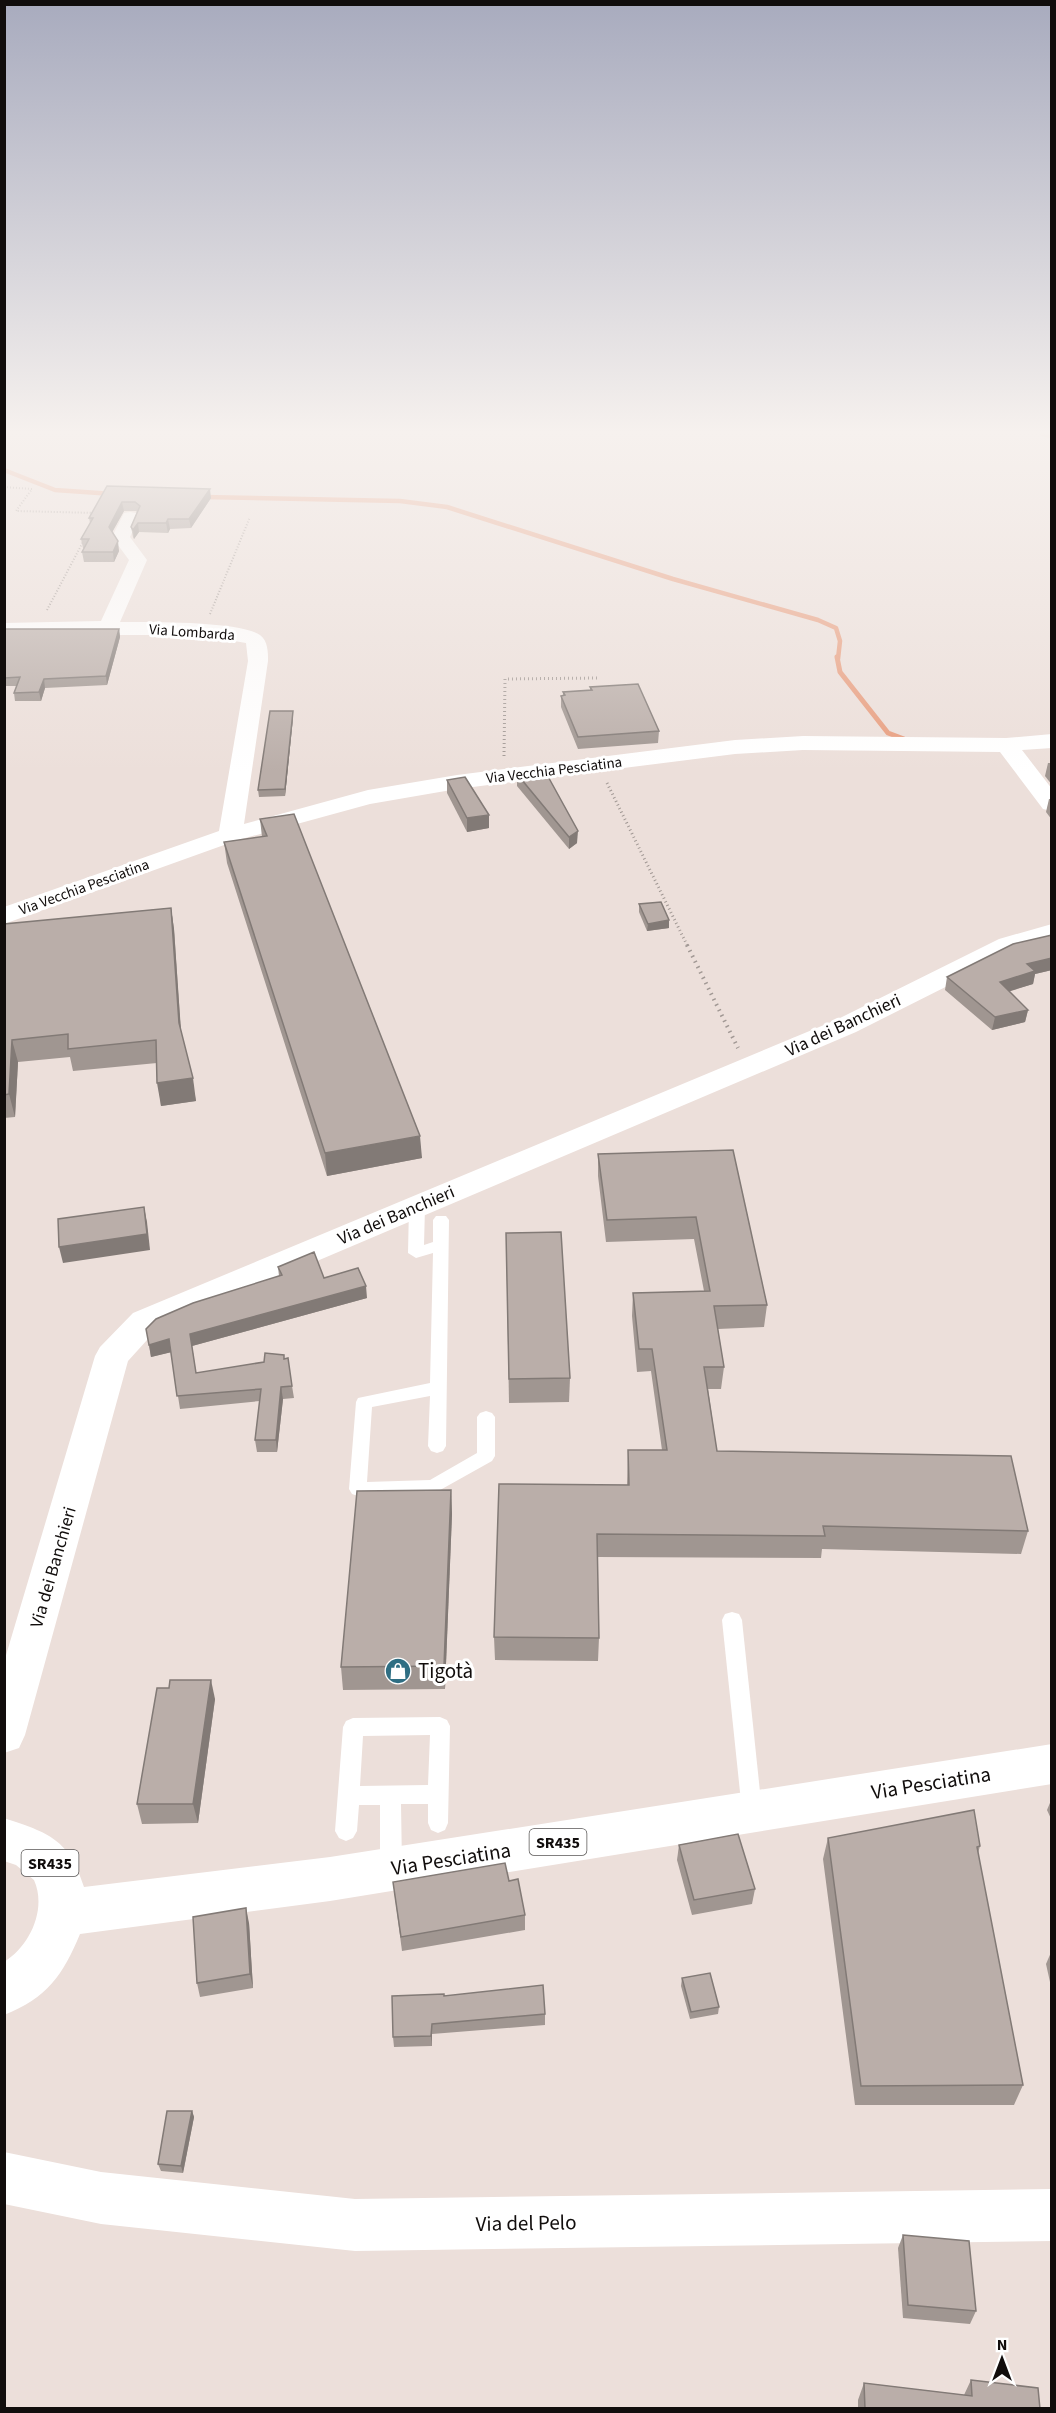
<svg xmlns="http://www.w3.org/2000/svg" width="1056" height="2413" font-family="'Source Sans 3',sans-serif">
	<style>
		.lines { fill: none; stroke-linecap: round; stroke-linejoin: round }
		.stream-far1 { stroke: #e89d7e; stroke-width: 4.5 }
		.stream { stroke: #e89d7e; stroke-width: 5 }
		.path-far2 { stroke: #a19894; stroke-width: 2; stroke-dasharray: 1 2; stroke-linecap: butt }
		.path-far1 { stroke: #a19894; stroke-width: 3; stroke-dasharray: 1 3; stroke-linecap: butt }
		.path { stroke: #a19894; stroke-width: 4; stroke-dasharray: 1.5 4.5; stroke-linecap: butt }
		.lane { fill: #fff; fill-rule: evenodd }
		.street { fill: #fff; fill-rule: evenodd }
		.primary { fill: #fff; fill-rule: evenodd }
		.wall { fill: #a09691 }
		.shaded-wall { fill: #827a76 }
		.building { fill: #baaea9; stroke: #827a76; stroke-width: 1.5 }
		.labels { text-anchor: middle; stroke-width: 6; stroke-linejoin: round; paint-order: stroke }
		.far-street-label { font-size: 15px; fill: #110d0c; stroke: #fff }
		.shield { fill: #fff; stroke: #585655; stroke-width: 1.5 }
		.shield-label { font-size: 16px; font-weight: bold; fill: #110d0c }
		.street-label { font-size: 18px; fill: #110d0c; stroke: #fff }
		.near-poi-label { font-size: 21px; fill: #110d0c; stroke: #fff; text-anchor: start }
		.near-street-label { font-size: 21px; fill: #110d0c; stroke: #fff }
	</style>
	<rect width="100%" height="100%" fill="#ecdfda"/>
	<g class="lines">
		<!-- stream-far1 -->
		<g class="stream-far1">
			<path d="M1042 434 1052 436"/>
			<path d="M4 470 55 490 113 494"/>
			<path d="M203 497 400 501 447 507 673 579 818 620 836 628 840 641 838 659"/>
		</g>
		<!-- stream -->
		<path class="stream" d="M837 657 840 672 888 733 904 739"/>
		<!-- path-far2 -->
		<g class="path-far2">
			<path d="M4 487 32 489 16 511 96 513"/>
			<path d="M47 610 84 540"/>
			<path d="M210 614 250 517"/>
		</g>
		<!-- path-far1 -->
		<g class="path-far1">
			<path d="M504 756 505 679 598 678"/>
			<path d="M607 783 688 947"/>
		</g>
		<!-- path -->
		<path class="path" d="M687 945 738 1048"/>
		<!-- lane -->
		<g class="lane">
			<path d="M417 1202 425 1207 424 1245 433 1242V1220L436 1216H446L449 1220 446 1446 443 1451 437 1453 431 1451 428 1446 430 1396 372 1407 367 1482 430 1480 477 1453V1417L480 1413 486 1411 492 1413 495 1417V1456L492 1461 433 1494 358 1496 352 1494 349 1489 356 1402 358 1398 430 1383 433 1253 416 1258 408 1253 409 1207Z"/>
			<path d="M732 1612 739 1614 742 1620 762 1811 759 1818 752 1821 745 1818 742 1811 722 1620 725 1614Z"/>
			<path d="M440 1717 447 1720 450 1726 448 1823 445 1830 438 1833 431 1830 428 1823V1804H401L402 1866 399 1873 391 1876 383 1873 380 1866V1805H359L357 1831 353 1838 346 1841 339 1838 335 1831 343 1727 346 1721 353 1718ZM430 1735 428 1785 360 1786 363 1736Z"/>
		</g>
		<!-- street -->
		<g class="street">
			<path d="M130 512 136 513 139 517 130 537 147 560 120 622C147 622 241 621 260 635 268 641 268 652 268 661L244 824 368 790 457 775 735 740 803 736 1006 738 1052 734V748L1022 750 1052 789V811L1043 809 1000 752 803 750 735 754 457 789 370 804 238 840 4 924V907L219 831 248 661 246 643 211 637 175 635H4V623L101 621 129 560 112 537 124 513Z"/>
			<path d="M1052 924V940L1017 951 856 1032 157 1329 128 1361 25 1735 19 1748 4 1753V1662L95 1356 100 1347 133 1313 836 1020 999 939Z"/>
			<path d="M4 2152 101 2172 355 2199 1052 2189V2241L355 2251 101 2224 4 2204Z"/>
		</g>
		<!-- primary -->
		<path class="primary" d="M1052 1744V1784L330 1901 80 1934C63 1975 47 1998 4 2015V1962C30 1946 47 1909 34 1880L16 1865 4 1861V1818C49 1833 69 1839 84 1887L330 1857Z"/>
	</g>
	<!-- wall -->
	<g class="wall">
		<path d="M107 486 211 498 191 528 170 529 168 533 139 532 134 539 133 537 131 527 137 512 136 511H124L112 532 119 551 114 562H84L82 552 85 548H83L81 539 90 523 89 518Z"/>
		<path d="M4 629H119L120 637 107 685 45 688 41 701H15L14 693 17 686H4Z"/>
		<path d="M590 687 659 731 658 743 578 749 561 707V696H563V692L590 690Z"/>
		<path d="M293 718 285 796 259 797 258 790Z"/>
		<path d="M1048 763H1052V785L1045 776Z"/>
		<path d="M517 774 577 843 569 849 517 786Z"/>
		<path d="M447 780 489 828 467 832 447 793Z"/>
		<path d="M1049 799H1052V820L1046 812Z"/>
		<path d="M260 819 422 1158 327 1176 227 863 224 842 262 837Z"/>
		<path d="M639 904 669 928 647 931 639 912Z"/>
		<path d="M171 908 174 929 181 1034 196 1101 161 1106 157 1063 73 1071 70 1057 18 1062 15 1117 4 1118V924Z"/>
		<path d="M1052 935V970L1035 974 1033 984 1009 991 1028 1010 1025 1022 992 1030 945 990 947 977Z"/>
		<path d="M733 1150 767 1305 764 1327 718 1329 724 1367 721 1389H708L717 1451 1028 1531 1021 1554 822 1549 821 1558 597 1557 599 1638 598 1661 495 1660 494 1637 627 1485 628 1450H662L651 1371 637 1372 632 1316 633 1293 704 1291 694 1239 606 1242 598 1176V1154Z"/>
		<path d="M506 1233 570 1378 569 1402 509 1403Z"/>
		<path d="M278 1267 324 1278 367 1298 192 1346 196 1373 285 1359 292 1386 294 1398 283 1399 277 1452H257L255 1440 260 1401 180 1409 171 1352 151 1357 149 1345 279 1276Z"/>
		<path d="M451 1490 452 1514 445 1689 343 1690 341 1667Z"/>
		<path d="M169 1688 215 1699 198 1823 142 1824 137 1804Z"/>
		<path d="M1052 1798V1821L1047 1810Z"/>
		<path d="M828 1838 980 1846 978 1853 1023 2085 1014 2105H855L823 1859Z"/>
		<path d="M679 1845 755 1889 752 1904 692 1915 677 1860Z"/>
		<path d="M509 1881 525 1915V1930L402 1951 393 1882Z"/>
		<path d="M249 1923 253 1988 200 1997 197 1983Z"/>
		<path d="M1052 1950V1991L1046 1964Z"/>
		<path d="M682 1978 719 2007 718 2014 690 2019 681 1986Z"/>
		<path d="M444 1996 545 2014V2025L432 2034V2046L394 2047 393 2037Z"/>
		<path d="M192 2111 194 2117 183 2173 161 2171 158 2164Z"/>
		<path d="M903 2235 976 2311 970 2324 903 2318 898 2248Z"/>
		<path d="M971 2380 1040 2409H858V2400L864 2383 964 2395Z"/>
	</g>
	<!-- shaded-wall -->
	<g class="shaded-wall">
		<path d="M210 489 211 498 191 528 189 519Z"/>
		<path d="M122 502 124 511 110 536 109 527Z"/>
		<path d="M168 519 170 529 168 533 166 523Z"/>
		<path d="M138 523 139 532 134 539 133 530Z"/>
		<path d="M118 541 119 551 114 562 113 552Z"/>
		<path d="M119 629 120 637 107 685 106 676Z"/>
		<path d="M44 679 45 688 41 701 39 692Z"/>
		<path d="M293 711V718L285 796V789Z"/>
		<path d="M489 815V828L467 832V818Z"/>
		<path d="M578 831 577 843 569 849V837Z"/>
		<path d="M171 908 174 929 182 1045 179 1023Z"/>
		<path d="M669 920V928L647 931 648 924Z"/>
		<path d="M1052 958V970L1035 974 1033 984 998 995 1000 982 1027 964Z"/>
		<path d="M1028 1010 1025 1022 992 1030 995 1017Z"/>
		<path d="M12 1040 18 1062 15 1117 9 1094Z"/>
		<path d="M193 1078 196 1101 161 1106 157 1083Z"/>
		<path d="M420 1136 422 1158 327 1176 325 1153Z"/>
		<path d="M144 1207 147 1222 150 1250 63 1263 59 1247Z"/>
		<path d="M366 1286 367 1298 192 1346 198 1385 190 1334Z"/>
		<path d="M169 1339 172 1352 151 1357 149 1345Z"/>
		<path d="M281 1387 283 1399 277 1452 276 1440Z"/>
		<path d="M451 1490 452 1514 445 1689 444 1666Z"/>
		<path d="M211 1680 215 1699 198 1823 193 1804Z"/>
		<path d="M246 1908 249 1923 253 1988 250 1974Z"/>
		<path d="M432 2024V2046L431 2036Z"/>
		<path d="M192 2111 194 2117 183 2173 181 2166Z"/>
	</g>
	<!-- building -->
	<g class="building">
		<path d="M107 486 210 489 189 519H168L166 523H138L133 530 131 527 140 506 135 502H122L109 527 118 541 113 552H82L89 539H81L93 518H89Z"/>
		<path d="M4 629H119L106 676 44 679 39 692 14 693 20 677 4 678Z"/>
		<path d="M638 684 659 731 578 737 561 696 565 695 563 692 592 690 590 687Z"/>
		<path d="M270 711H293L285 789 258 790Z"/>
		<path d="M545 771 578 831 569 837 517 774Z"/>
		<path d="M465 777 489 815 467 818 447 780Z"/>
		<path d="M294 814 420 1136 325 1153 224 842 267 836 260 819Z"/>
		<path d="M661 902 669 920 648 924 639 904Z"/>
		<path d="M171 908 179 1023 193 1078 157 1083 156 1040 68 1049V1034L12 1040 9 1094 4 1095V924Z"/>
		<path d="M1052 935V958L1027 964 1035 971 1000 982 1028 1010 995 1017 947 977 1013 944Z"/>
		<path d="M733 1150 767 1305 714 1306 724 1367H704L717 1451 1011 1456 1028 1531 823 1526 825 1536 597 1534 599 1638 494 1637 499 1484 629 1485 628 1450H667L652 1349H639L633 1293 710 1291 696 1217 607 1220 598 1154Z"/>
		<path d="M144 1207 147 1234 59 1247 58 1219Z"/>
		<path d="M561 1232 570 1378 509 1379 506 1233Z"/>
		<path d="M314 1252 324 1278 358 1268 366 1286 190 1334 196 1373 264 1362 265 1353 284 1355V1359L288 1358 292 1386 281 1387 276 1440H255L261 1389 177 1396 169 1339 149 1345 146 1329 156 1319 193 1303 282 1275 278 1267Z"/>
		<path d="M451 1490 444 1666 341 1667 357 1491Z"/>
		<path d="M170 1680H211L193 1804H137L157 1688H169Z"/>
		<path d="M974 1810 980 1846 977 1847 1023 2085 861 2086 828 1838Z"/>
		<path d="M738 1834 755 1889 694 1900 679 1845Z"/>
		<path d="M505 1863 509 1881 518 1879 525 1915 401 1937 393 1882Z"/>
		<path d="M246 1908 250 1974 197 1983 193 1917Z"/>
		<path d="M710 1973 719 2007 691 2012 682 1978Z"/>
		<path d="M543 1985 545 2014 432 2024 431 2036 393 2037 392 1996 444 1994V1996Z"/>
		<path d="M167 2111H192L181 2166 158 2164Z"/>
		<path d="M903 2235 969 2241 976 2311 908 2305Z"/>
		<path d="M971 2380 1038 2388 1040 2409H865L864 2383 972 2396Z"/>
	</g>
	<!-- sky -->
	<linearGradient id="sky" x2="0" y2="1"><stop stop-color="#a8abbe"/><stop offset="0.56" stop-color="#f6f1ee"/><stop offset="1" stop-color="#f6f1ee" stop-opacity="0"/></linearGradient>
	<rect width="1056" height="772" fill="url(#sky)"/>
	<!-- icons -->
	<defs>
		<g id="shop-disc" transform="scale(1.35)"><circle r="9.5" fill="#2f6e83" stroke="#fff"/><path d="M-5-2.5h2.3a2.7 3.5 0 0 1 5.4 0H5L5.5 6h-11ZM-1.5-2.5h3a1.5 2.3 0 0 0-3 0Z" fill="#fff"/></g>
	</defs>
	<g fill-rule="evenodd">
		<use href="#shop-disc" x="398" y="1671"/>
	</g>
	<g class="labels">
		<!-- far-street labels -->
		<g class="far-street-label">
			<text transform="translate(192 632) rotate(4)" y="5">Via Lombarda</text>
			<text transform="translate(554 770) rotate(-7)" y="5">Via Vecchia Pesciatina</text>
			<text transform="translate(84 887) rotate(-20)" y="5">Via Vecchia Pesciatina</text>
		</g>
		<!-- shield labels -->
		<g class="shield">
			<rect x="529.5" y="1829" width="57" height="26" rx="4.5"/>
			<rect x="21.5" y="1850" width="57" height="26" rx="4.5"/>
		</g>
		<g class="shield-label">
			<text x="558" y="1848">SR435</text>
			<text x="50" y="1869">SR435</text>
		</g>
		<!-- street labels -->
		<g class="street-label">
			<text transform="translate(843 1025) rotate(-25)" y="6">Via dei Banchieri</text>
			<text transform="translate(396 1215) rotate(-23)" y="6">Via dei Banchieri</text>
			<text transform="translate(53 1567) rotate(-74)" y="6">Via dei Banchieri</text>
		</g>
		<!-- near-poi labels -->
		<g class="near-poi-label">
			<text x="418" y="1678">Tigotà</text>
		</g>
		<!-- near-street labels -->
		<g class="near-street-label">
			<text transform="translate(931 1783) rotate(-9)" y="7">Via Pesciatina</text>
			<text transform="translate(451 1859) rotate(-9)" y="7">Via Pesciatina</text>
			<text transform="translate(526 2223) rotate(-1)" y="7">Via del Pelo</text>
		</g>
	</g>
	<!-- border -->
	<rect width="1056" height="2413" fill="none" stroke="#110d0c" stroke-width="12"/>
	<!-- north arrow -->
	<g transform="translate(1002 2359)" stroke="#ffffff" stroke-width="4.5" paint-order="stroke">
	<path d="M0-4.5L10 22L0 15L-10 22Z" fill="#110d0c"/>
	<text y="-9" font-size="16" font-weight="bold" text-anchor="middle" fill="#110d0c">N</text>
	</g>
</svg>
